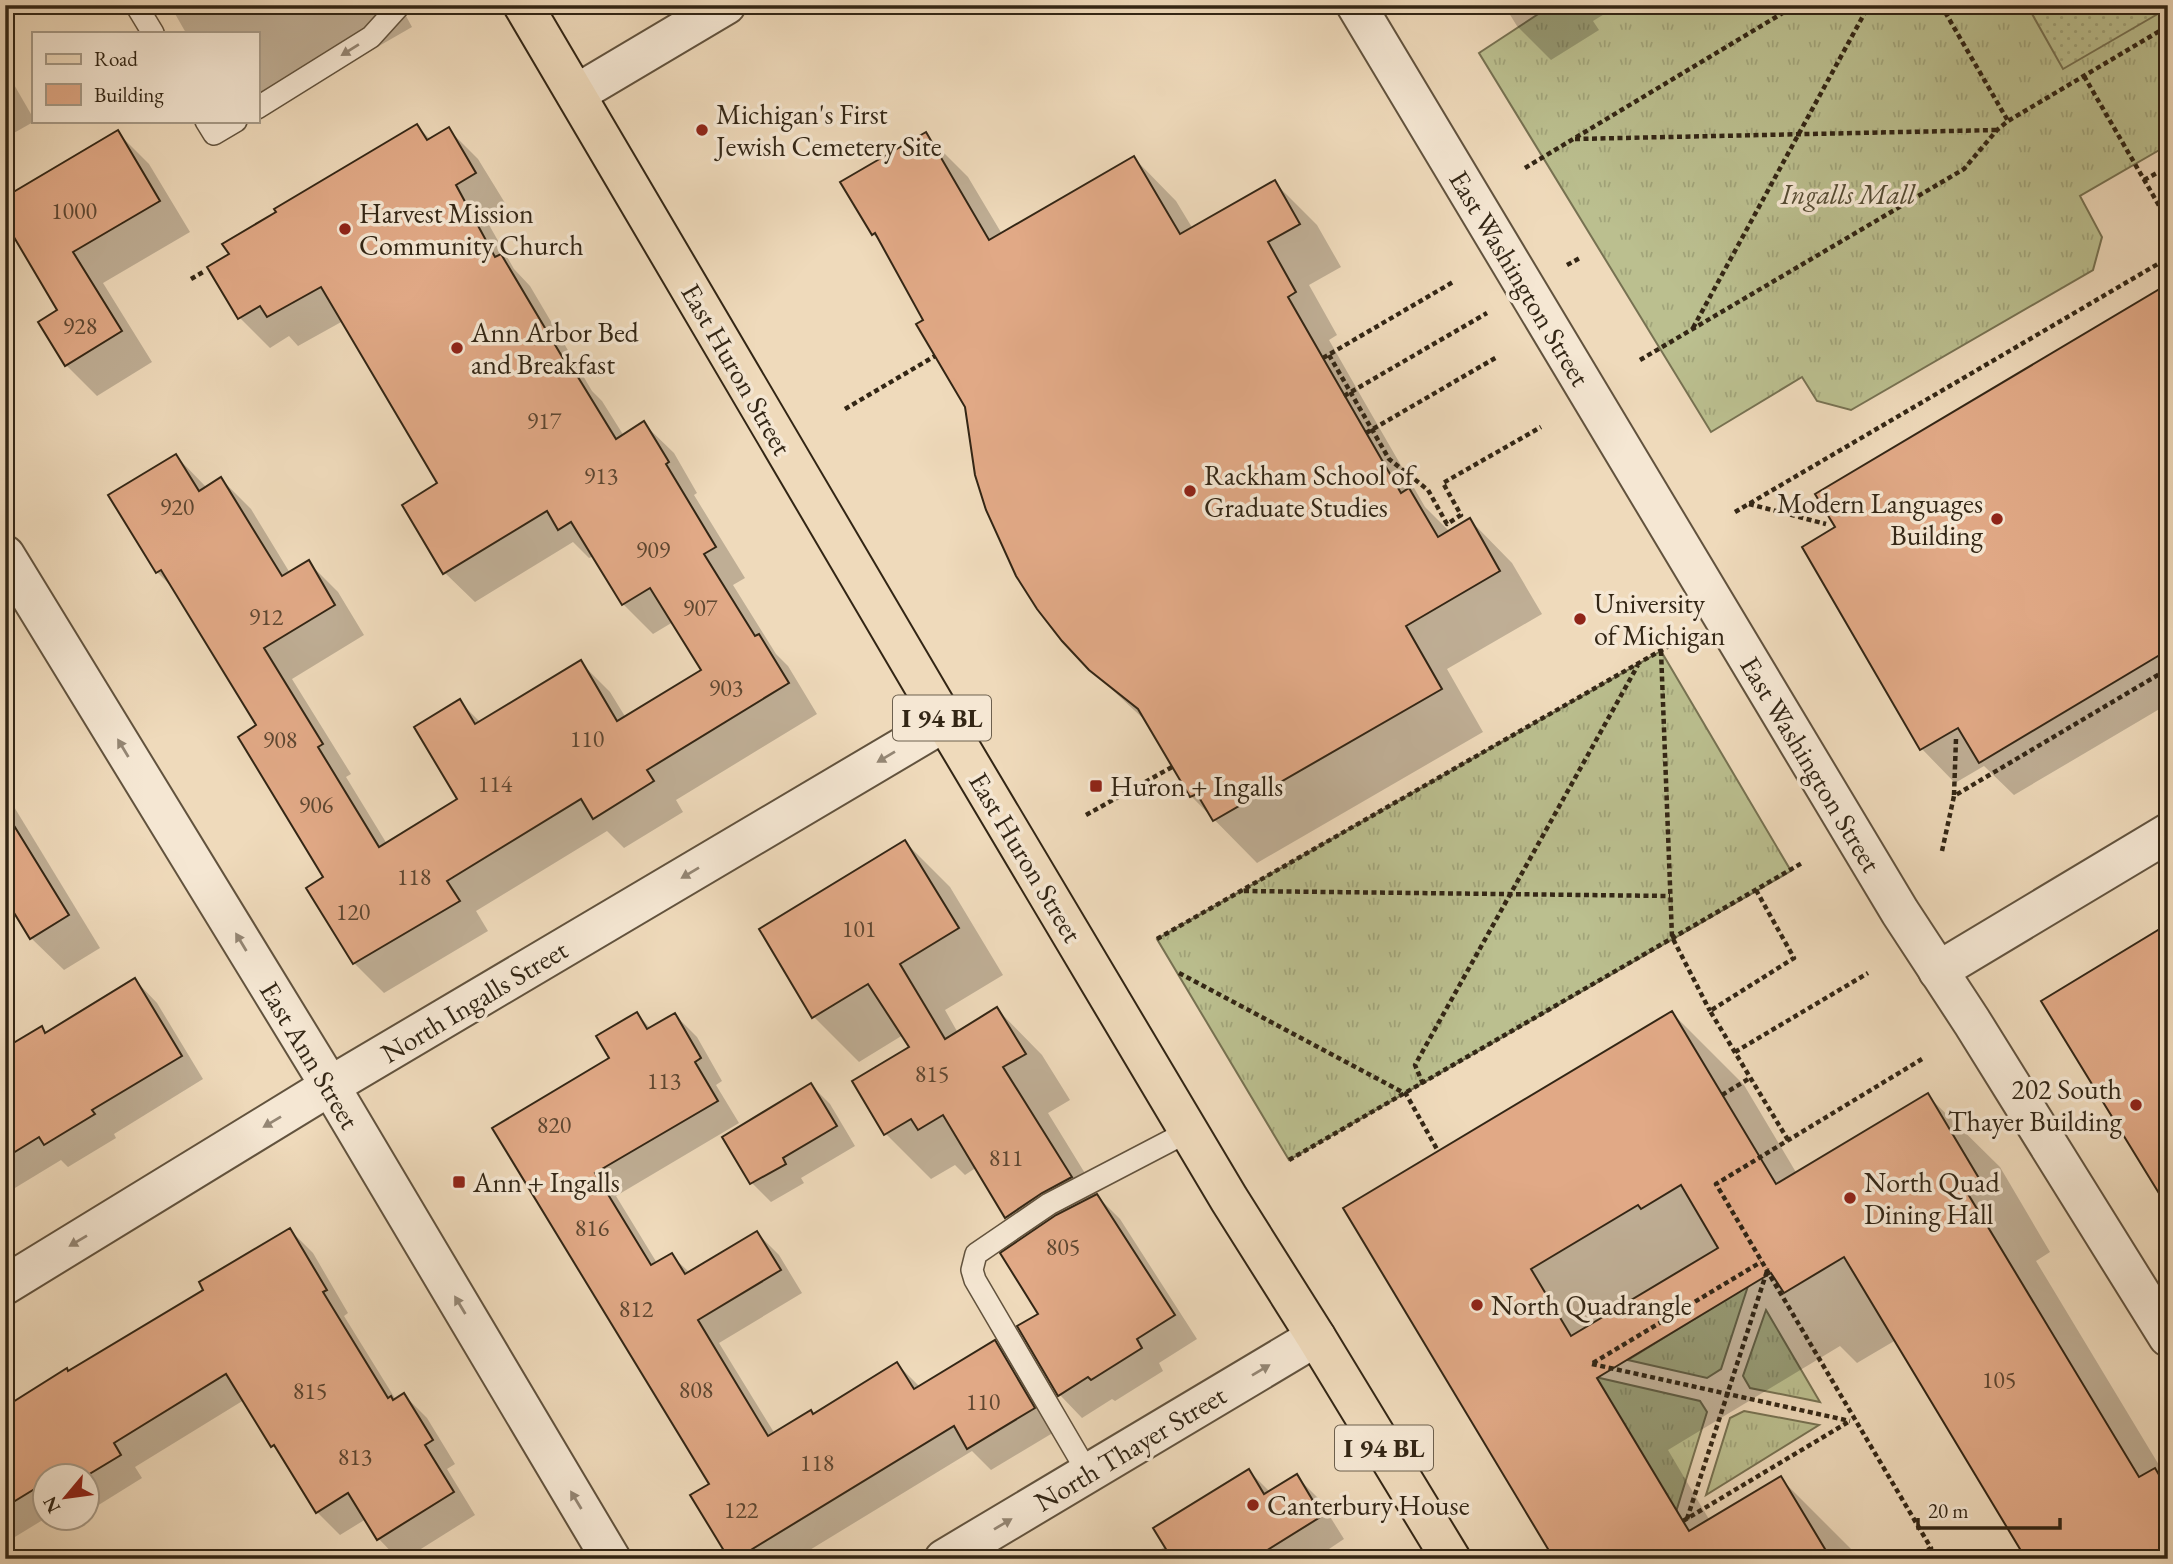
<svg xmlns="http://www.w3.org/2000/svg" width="2173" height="1564" font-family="'EB Garamond',serif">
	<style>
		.grass { fill: url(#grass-tufts); stroke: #777252; stroke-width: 2 }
		.garden { fill: url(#garden-dots); stroke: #777252; stroke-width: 2 }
		.shadow { fill: #0003 }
		.building { fill: #e1a986; stroke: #332615; stroke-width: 2; fill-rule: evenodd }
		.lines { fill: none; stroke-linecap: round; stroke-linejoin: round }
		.lane-casing { stroke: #62533e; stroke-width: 24 }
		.street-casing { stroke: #62533e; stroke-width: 42 }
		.primary-casing { stroke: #332615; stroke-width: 42 }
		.path { stroke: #332615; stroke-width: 4.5; stroke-dasharray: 5 3.5; stroke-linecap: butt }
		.lane { stroke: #f5e7d3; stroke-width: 21 }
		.street { stroke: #f5e7d3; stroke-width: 38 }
		.primary { stroke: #efdabb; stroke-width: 38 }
		.oneway { fill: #948674 }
		.poi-dot { fill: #8f2418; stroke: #f5e7d3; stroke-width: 2.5 }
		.labels { text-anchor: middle; stroke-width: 7; stroke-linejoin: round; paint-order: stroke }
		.number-label { font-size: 24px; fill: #5e4731 }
		.shield { fill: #f5e7d3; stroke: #6d604e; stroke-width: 2 }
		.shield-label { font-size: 26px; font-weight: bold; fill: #332615 }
		.poi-label { font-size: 28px; fill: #332615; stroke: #f5e7d3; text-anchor: start }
		.park-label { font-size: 28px; font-style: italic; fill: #554c34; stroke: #f5e7d3 }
		.street-label { font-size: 28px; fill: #332615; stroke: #f5e7d3 }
	</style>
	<defs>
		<pattern id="grass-tufts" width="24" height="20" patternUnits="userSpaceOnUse" patternTransform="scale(1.75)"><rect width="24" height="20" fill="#bbbf8f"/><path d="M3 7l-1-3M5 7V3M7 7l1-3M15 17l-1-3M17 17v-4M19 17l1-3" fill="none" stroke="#a1a47a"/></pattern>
		<pattern id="garden-dots" width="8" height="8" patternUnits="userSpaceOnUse" patternTransform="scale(1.75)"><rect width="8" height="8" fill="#bbbf8f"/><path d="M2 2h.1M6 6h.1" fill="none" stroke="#a1a47a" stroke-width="1.8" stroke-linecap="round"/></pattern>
	</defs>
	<rect width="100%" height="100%" fill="#efdabb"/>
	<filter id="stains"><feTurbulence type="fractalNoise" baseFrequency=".00286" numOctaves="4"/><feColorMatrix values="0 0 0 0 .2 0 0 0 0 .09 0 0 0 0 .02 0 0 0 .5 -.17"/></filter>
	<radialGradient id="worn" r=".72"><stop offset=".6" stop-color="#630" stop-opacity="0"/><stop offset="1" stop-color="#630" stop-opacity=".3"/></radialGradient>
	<!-- grass -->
	<g class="grass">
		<path d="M1552 5H2168V145L2080 196 2102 237 2093 270 1851 410 1817 401 1802 377 1711 432 1479 53Z"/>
		<path d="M1661 651 1791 871 1289 1160 1157 939Z"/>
		<path d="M1748 1286 1721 1369 1707 1378 1628 1360Z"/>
		<path d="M1766 1310 1820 1402 1750 1388 1743 1376Z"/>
		<path d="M1591 1376 1700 1401 1707 1412 1675 1515Z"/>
		<path d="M1744 1411 1819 1425 1706 1495 1730 1418Z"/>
	</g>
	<!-- garden -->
	<path class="garden" d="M2027 5H2168V8L2063 69Z"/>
	<!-- shadow -->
	<g class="shadow">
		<path d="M170 5H400L412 27 259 115 257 33H186Z"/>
		<path d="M1504 5H1619L1593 21 1599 30 1551 60 1517 26Z"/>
		<path d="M5 69 35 121 5 138Z"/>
		<path d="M417 126 431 140 448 129 478 159 505 203 484 216 514 269 530 286 592 391 602 401 624 436 644 424 674 453 697 493 694 495 745 578 733 585 776 654 788 666 817 714 676 800 683 812 624 848 607 831 476 911 488 931 384 993 354 963 309 888 326 878 259 726 174 589 157 572 176 456 207 488 221 479 251 509 290 573 308 562 338 592 364 635 292 679 351 774 346 777 387 844 460 799 459 701 481 723 580 662 610 692 626 718 703 670 673 622 653 634 623 604 594 556 589 558 573 542 475 602 445 573 439 484 343 321 298 346 289 336 270 348 240 318 210 267Z"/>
		<path d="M118 133 149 164 190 232 103 283 152 362 97 396 66 365 60 310 5 218Z"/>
		<path d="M925 134 968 177 1002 234 1134 158 1176 201 1193 229 1274 182 1317 225 1341 267 1309 285 1337 335 1329 340 1365 403 1425 507 1450 532 1470 520 1512 563 1542 614 1447 669 1483 732 1257 863 1191 796 1149 724 1090 669 926 321 883 244 873 234Z"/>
		<path d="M2168 286V704L2014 795 1984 766 1955 783 1922 749 1804 547 1838 528Z"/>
		<path d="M5 792 100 948 64 970 31 938 5 895Z"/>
		<path d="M905 842 950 887 1003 975 945 1010 958 1033 997 1009 1042 1055 1070 1100 1048 1113 1102 1201 1120 1219 1197 1339 1159 1363 1163 1371 1115 1401 1112 1399 1082 1418 1060 1395 1020 1327 1040 1314 1027 1237 1007 1217 977 1167 965 1175 955 1165 931 1179 886 1134 911 1047 903 1035 859 1062 814 1017Z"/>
		<path d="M135 980 157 1003 203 1079 114 1134 116 1138 68 1167 61 1160 5 1194V1079L41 1029 47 1034Z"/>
		<path d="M1672 1013 1744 1085 1797 1174 1928 1096 2000 1167 2050 1252 2036 1261 2168 1480V1559H2010L2023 1551 1896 1340 1857 1363 1840 1346 1668 1450 1710 1521 1780 1478 1852 1550 1858 1559H1556L1346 1209Z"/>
		<path d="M637 1014 651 1029 675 1015 697 1037 722 1081 716 1085 739 1123 616 1196 657 1263 671 1255 690 1273 757 1233 779 1255 802 1293 719 1343 775 1434 813 1415 897 1364 919 1386 995 1342 1017 1365 1056 1431 991 1470 972 1451 795 1559H731L711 1484 495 1129 611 1059Z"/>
		<path d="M811 1085 830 1104 855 1146 801 1178 804 1183 771 1202 752 1183 725 1138Z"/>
		<path d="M290 1230 313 1253 348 1313 344 1316 396 1400 404 1395 427 1418 455 1464 447 1469 475 1515 405 1559H398L378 1538 366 1519 340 1535 317 1512 284 1457 273 1446 244 1400 135 1467 142 1478 97 1506 88 1496V1476H46V1518L5 1543V1409L205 1290Z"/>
		<path d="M1249 1471 1270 1492 1296 1476 1319 1499 1344 1539 1314 1559H1146L1166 1546Z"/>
	</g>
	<!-- building -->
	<g class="building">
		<path d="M417 124 427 140 449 127 476 173 456 185 495 257 501 254 570 370 573 369 616 439 644 421 669 462 666 464 716 547 704 554 755 636 759 634 789 683 647 770 654 781 593 819 581 799 447 881 460 901 353 964 306 888 323 877 238 737 256 725 161 570 156 573 108 495 176 454 199 491 221 477 282 576 309 560 335 605 264 648 323 744 318 747 379 847 457 799 414 727 460 699 475 724 581 660 617 721 701 670 650 588 622 605 571 522 558 530 547 511 443 574 402 505 437 483 321 287 267 317 260 306 238 319 207 267 229 254 222 244 276 212 274 209Z"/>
		<path d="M118 130 160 201 73 252 122 331 65 366 38 322 57 310 5 222V197Z"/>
		<path d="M926 132 989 240 1134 156 1180 234 1275 180 1300 224 1268 242 1296 292 1288 297 1323 358 1401 493 1409 488 1438 537 1470 518 1500 571 1406 626 1442 689 1213 821 1197 794 1190 797 1138 709 1089 670 1062 641 1037 609 1016 576 986 510 975 475 965 407 916 324 923 320 875 233 872 235 840 182Z"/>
		<path d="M2168 284V650L1979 763 1958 728 1920 750 1802 547 1835 527 1815 494Z"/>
		<path d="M5 811 69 915 30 939 5 898Z"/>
		<path d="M905 840 959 928 900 964 945 1039 997 1007 1026 1054 1003 1067 1072 1177 1042 1193 1005 1218 943 1115 918 1130 911 1119 884 1135 852 1081 909 1047 868 984 812 1018 759 929Z"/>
		<path d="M2168 924V1208L2041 1001Z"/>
		<path d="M135 978 182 1056 92 1110 95 1114 44 1145 39 1137 5 1158V1048L42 1026 45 1033Z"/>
		<path d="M1672 1011 1776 1184 1928 1093 1980 1180 1965 1189 2139 1477 2155 1468 2168 1490V1559H2026L1844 1257 1784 1293 1771 1273 1597 1378 1689 1531 1781 1476 1831 1559H1554L1343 1208ZM1681 1185 1718 1248 1571 1336 1531 1269 1638 1205 1641 1209Z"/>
		<path d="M637 1012 647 1029 675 1013 701 1058 695 1062 718 1101 595 1173 651 1265 672 1253 685 1274 757 1231 781 1270 698 1320 768 1436 811 1410 813 1414 897 1362 914 1389 995 1340 1035 1408 967 1449 954 1426 736 1559H729L690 1495 709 1484 492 1128 609 1058 596 1036Z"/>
		<path d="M811 1083 837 1126 783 1158 786 1164 750 1184 722 1137Z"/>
		<path d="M1097 1194 1175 1315 1137 1339 1142 1348 1091 1380 1088 1377 1058 1396 1017 1326 1038 1314 1000 1253 1056 1215Z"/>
		<path d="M290 1228 327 1290 323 1292 388 1398 391 1396 393 1400 404 1393 433 1440 425 1445 454 1492 377 1540 348 1493 316 1513 274 1445 271 1447 226 1374 114 1443 121 1455 86 1476H46V1482L5 1507V1407L67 1368 68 1371 203 1290 199 1282Z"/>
		<path d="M1249 1469 1264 1494 1297 1474 1322 1516 1253 1559H1172L1153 1528Z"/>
	</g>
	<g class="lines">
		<!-- lane casing -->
		<g class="lane-casing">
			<g id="lane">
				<path d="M136 5 153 33"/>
				<path d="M257 108 371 37 400 5"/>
				<path d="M206 121 214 134 236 121"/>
				<path d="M1088 1473 975 1280 972 1270 976 1254 1049 1204 1189 1131"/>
			</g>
		</g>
		<!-- street casing -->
		<g class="street-casing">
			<g id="street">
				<path d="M1356 5 1900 912 1972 1022 2168 1337"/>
				<path d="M576 94 726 5"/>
				<path d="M5 555 330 1086 611 1559"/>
				<path d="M1938 971 2168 833"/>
				<path d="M5 1285 330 1086 945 722"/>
				<path d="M944 1559 1316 1337"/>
			</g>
		</g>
		<!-- primary casing -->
		<g class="primary-casing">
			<path id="primary" d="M523 5 945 722 1229 1199 1316 1337 1451 1559"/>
		</g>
		<!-- path -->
		<g class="path">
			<path d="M1941 5 2008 121"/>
			<path d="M2084 76 2168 221"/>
			<path d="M1575 139 1997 130"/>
			<path d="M1525 168 1796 5"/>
			<path d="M2144 180 2168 167"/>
			<path d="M1567 265 1580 258"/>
			<path d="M191 279 203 272"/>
			<path d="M1693 328 1869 5"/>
			<path d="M1329 355 1389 459 1428 490 1447 524 1461 515 1443 483 1541 427"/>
			<path d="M1323 358 1453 282"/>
			<path d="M1640 360 1964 169 1997 130 2008 121 2168 26"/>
			<path d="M5 380 10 378"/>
			<path d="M1344 396 1487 313"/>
			<path d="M845 409 935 356"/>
			<path d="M1366 433 1497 357"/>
			<path d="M1749 504 1826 524"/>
			<path d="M1735 512 2168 258"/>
			<path d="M1661 651 1672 937 1710 1011"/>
			<path d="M1954 795 1956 739"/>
			<path d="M1086 815 1172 767"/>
			<path d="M1942 851 1954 796 2168 669"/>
			<path d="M1756 890 1794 958 1710 1011 1788 1140"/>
			<path d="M1244 891 1670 896"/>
			<path d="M1157 939 1672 644"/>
			<path d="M1179 973 1406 1094 1438 1151"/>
			<path d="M1735 1052 1868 973"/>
			<path d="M1423 1084 1415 1065 1638 665"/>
			<path d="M1722 1095 1750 1078"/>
			<path d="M1289 1160 1802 863"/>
			<path d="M1593 1363 1761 1262"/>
			<path d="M1592 1364 1850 1421"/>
			<path d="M1687 1519 1768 1268"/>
			<path d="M1683 1521 1850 1421"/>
			<path d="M1913 1559 1931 1548 1716 1184 1922 1059"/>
		</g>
		<!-- lane -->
		<use href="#lane" class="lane"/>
		<!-- street -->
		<use href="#street" class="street"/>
		<!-- primary -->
		<use href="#primary" class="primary"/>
	</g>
	<!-- one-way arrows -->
	<defs><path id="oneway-solid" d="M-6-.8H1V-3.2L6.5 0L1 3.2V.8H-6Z" transform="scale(1.75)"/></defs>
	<g class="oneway">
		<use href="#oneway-solid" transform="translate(350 50) rotate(148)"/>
		<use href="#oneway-solid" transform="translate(123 748) rotate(-121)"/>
		<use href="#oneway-solid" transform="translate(886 757) rotate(149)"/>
		<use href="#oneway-solid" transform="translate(690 873) rotate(149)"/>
		<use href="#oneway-solid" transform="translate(241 942) rotate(-121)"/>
		<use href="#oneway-solid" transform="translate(272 1122) rotate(149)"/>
		<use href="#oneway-solid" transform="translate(78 1241) rotate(149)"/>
		<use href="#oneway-solid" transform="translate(460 1305) rotate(-121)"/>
		<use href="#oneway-solid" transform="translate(1261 1370) rotate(-31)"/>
		<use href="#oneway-solid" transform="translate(576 1500) rotate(-121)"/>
		<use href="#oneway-solid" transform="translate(1003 1524) rotate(-31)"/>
	</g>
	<!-- markers -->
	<g class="poi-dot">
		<circle cx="702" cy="130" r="7"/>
		<circle cx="345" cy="229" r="7"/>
		<circle cx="457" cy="348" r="7"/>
		<circle cx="1190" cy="491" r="7"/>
		<circle cx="1997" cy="519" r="7"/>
		<circle cx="1580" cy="619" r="7"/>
		<rect x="1089" y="779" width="14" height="14" rx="3.5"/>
		<circle cx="2136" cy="1105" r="7"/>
		<rect x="452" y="1175" width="14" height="14" rx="3.5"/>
		<circle cx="1850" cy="1198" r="7"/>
		<circle cx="1477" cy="1305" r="7"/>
		<circle cx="1253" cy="1505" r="7"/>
	</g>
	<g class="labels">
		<!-- number labels -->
		<g class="number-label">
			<text x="74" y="219">1000</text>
			<text x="80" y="334">928</text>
			<text x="544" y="429">917</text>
			<text x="601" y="484">913</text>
			<text x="177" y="515">920</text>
			<text x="653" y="558">909</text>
			<text x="700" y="616">907</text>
			<text x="266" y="625">912</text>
			<text x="726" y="696">903</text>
			<text x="587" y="747">110</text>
			<text x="280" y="748">908</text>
			<text x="495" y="792">114</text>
			<text x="316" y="813">906</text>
			<text x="414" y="885">118</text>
			<text x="353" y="920">120</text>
			<text x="859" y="937">101</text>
			<text x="932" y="1082">815</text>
			<text x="664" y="1089">113</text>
			<text x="554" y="1133">820</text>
			<text x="1006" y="1166">811</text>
			<text x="592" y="1236">816</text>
			<text x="1063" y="1255">805</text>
			<text x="636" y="1317">812</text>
			<text x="1999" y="1388">105</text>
			<text x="696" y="1398">808</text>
			<text x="310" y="1399">815</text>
			<text x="983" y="1410">110</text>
			<text x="355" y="1465">813</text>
			<text x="817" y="1471">118</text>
			<text x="741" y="1518">122</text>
		</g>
		<!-- shield labels -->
		<g class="shield">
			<rect x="893" y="695.5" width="98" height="45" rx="5"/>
			<rect x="1335" y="1425.5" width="98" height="45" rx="5"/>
		</g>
		<g class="shield-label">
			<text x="942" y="727">I 94 BL</text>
			<text x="1384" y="1457">I 94 BL</text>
		</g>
		<!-- poi labels -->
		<g class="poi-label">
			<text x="716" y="124">Michigan's First<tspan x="716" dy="32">Jewish Cemetery Site</tspan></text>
			<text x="359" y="223">Harvest Mission<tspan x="359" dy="32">Community Church</tspan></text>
			<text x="471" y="342">Ann Arbor Bed<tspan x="471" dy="32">and Breakfast</tspan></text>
			<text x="1204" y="485">Rackham School of<tspan x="1204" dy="32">Graduate Studies</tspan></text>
			<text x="1983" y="513" text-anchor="end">Modern Languages<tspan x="1983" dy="32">Building</tspan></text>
			<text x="1594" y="613">University<tspan x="1594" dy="32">of Michigan</tspan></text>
			<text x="1110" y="796">Huron + Ingalls</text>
			<text x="2122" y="1099" text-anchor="end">202 South<tspan x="2122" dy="32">Thayer Building</tspan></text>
			<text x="473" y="1192">Ann + Ingalls</text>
			<text x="1864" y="1192">North Quad<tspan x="1864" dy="32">Dining Hall</tspan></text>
			<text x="1491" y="1315">North Quadrangle</text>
			<text x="1267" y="1515">Canterbury House</text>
		</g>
		<!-- park labels -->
		<g class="park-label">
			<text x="1848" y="204">Ingalls Mall</text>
		</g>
		<!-- street labels -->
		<g class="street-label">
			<text transform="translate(1520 278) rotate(59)" y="10">East Washington Street</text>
			<text transform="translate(737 369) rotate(60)" y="10">East Huron Street</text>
			<text transform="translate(1811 764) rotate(59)" y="10">East Washington Street</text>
			<text transform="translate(1026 857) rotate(59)" y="10">East Huron Street</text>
			<text transform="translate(474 1001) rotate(-31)" y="10">North Ingalls Street</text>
			<text transform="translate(310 1055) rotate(59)" y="10">East Ann Street</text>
			<text transform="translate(1130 1448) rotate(-31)" y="10">North Thayer Street</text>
		</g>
	</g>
	<!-- margin -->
	<rect width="2173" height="1564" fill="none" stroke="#efdabb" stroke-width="28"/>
	<rect x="7" y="7" width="2159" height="1550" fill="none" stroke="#332615" stroke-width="3.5"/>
	<rect x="14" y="14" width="2145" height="1536" fill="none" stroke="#332615" stroke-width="2"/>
	<!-- legend -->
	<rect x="32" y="32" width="228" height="91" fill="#f5e7d3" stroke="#a79a87" stroke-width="2"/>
	<rect x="46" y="54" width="35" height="10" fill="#efdabb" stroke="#a79a87" stroke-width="2"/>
	<text x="94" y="66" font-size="21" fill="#332615">Road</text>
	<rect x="46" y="84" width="35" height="21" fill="#e1a986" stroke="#a79a87" stroke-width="2"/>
	<text x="94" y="102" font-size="21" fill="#332615">Building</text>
	<!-- north arrow -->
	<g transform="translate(66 1497) rotate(241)"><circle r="33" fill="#f5e7d3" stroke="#a79a87" stroke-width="2"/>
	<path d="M0-5L12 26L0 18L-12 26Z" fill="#8f2418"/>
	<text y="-10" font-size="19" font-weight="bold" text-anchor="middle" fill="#332615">N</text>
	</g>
	<!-- scale -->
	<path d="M1918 1518v10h142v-10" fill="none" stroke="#332615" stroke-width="3.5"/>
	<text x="1928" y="1518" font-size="21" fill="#332615" stroke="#f5e7d3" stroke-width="5" paint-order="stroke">20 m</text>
	<rect width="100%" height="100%" filter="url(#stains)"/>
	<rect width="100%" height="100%" fill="url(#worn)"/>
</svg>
